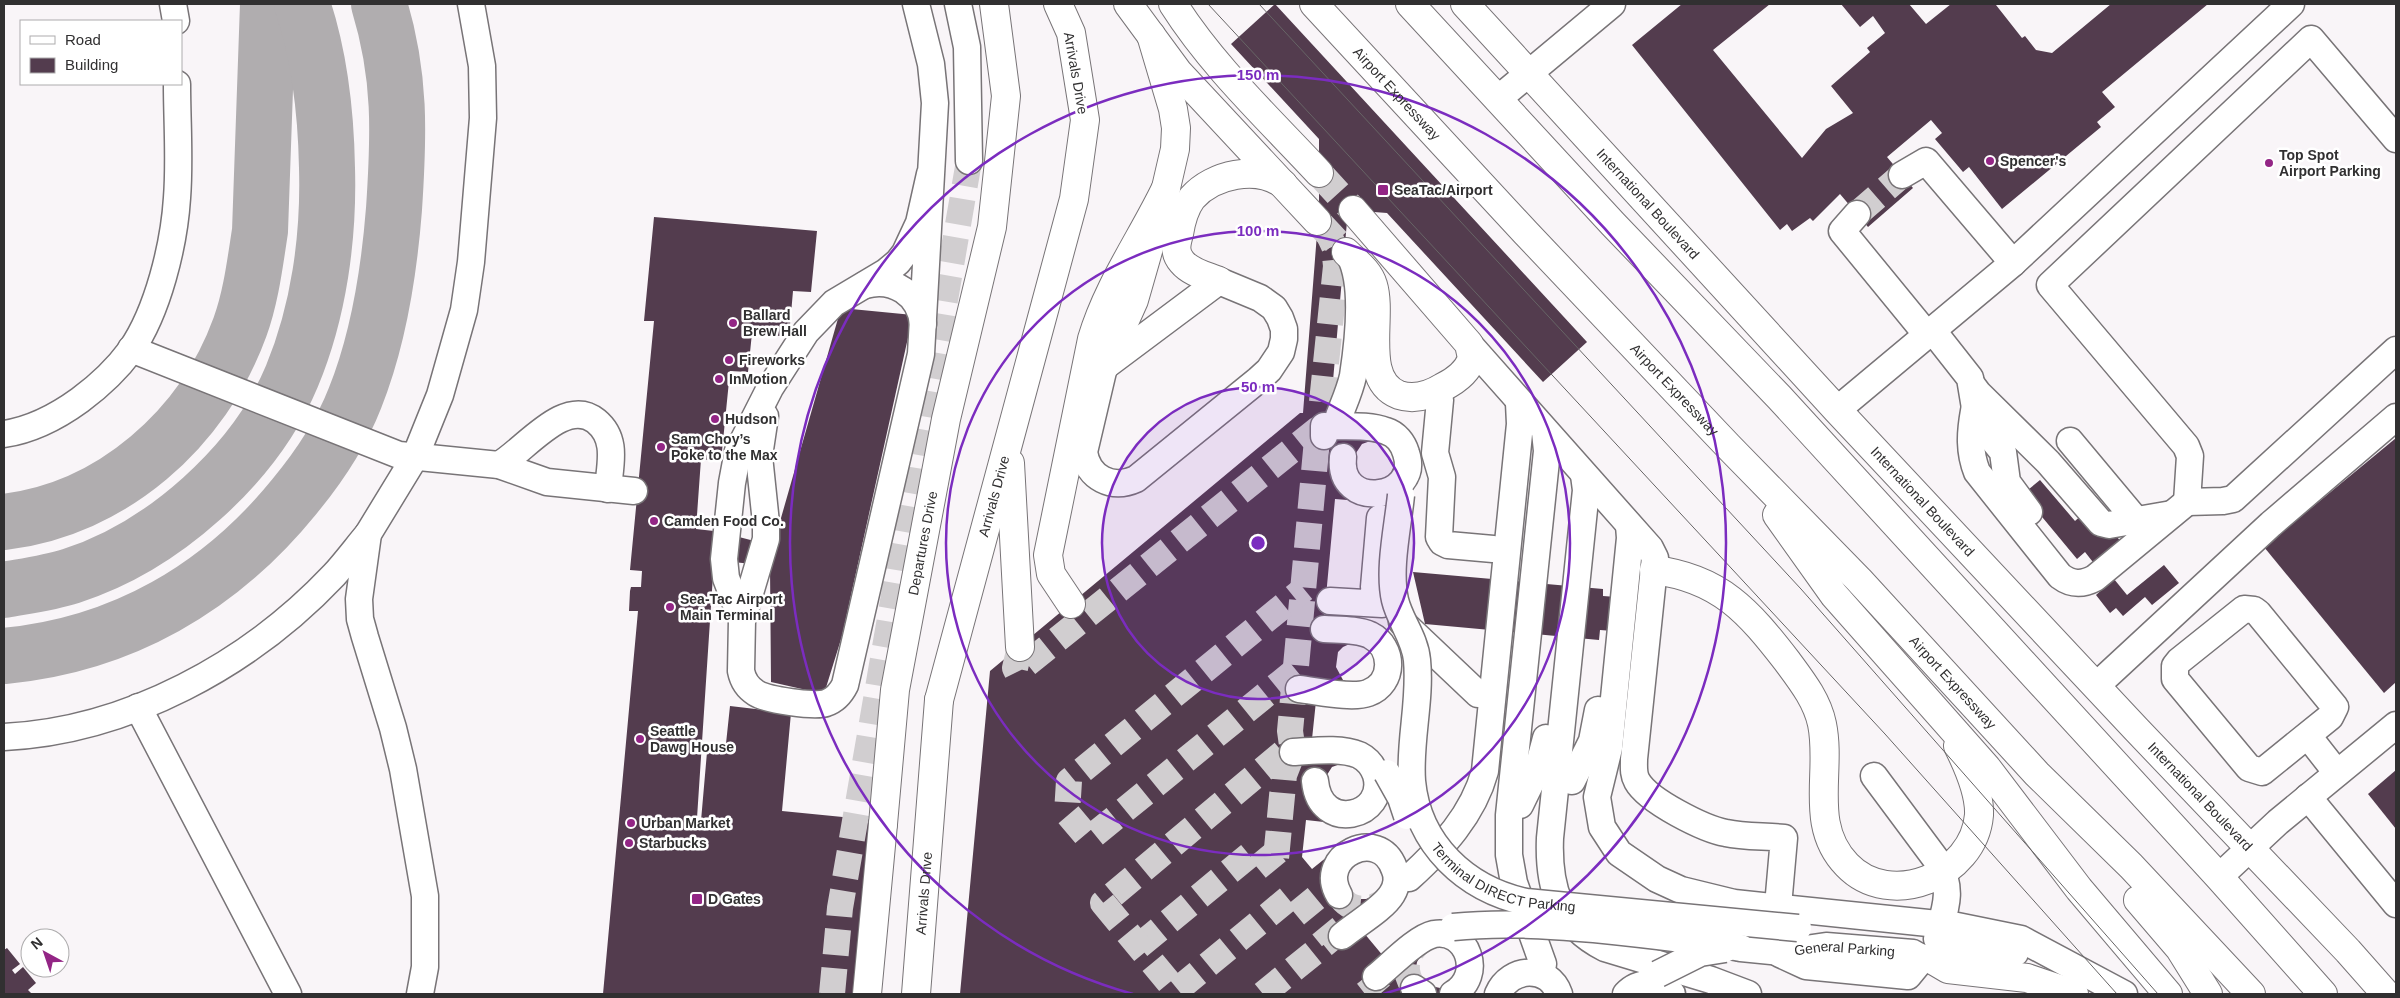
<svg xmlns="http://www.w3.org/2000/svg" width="2400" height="998" font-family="Arial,sans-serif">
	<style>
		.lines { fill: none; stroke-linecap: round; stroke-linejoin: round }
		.taxiway { stroke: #b0adaf; stroke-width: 56 }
		.building { fill: #533c4e; fill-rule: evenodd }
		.minor-tunnel { stroke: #d1ced0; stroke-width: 26; stroke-dasharray: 26 13; stroke-linecap: butt }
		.highway-tunnel { stroke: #d1ced0; stroke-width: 28; stroke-dasharray: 28 14; stroke-linecap: butt }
		.minor-casing { stroke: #787477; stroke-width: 29 }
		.major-casing { stroke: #787477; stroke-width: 30 }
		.highway-casing { stroke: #787477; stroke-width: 30 }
		.minor { stroke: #fff; stroke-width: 26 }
		.major { stroke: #fff; stroke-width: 28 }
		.highway { stroke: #fff; stroke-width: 28 }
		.tram { stroke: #676566; stroke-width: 1 }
		.minor-bridge-casing { stroke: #787477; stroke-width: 29; stroke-linecap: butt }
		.minor-bridge { stroke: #fff; stroke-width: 26 }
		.ring { fill: none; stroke: #7b2cbf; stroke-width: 2.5 }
		.poi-dot { fill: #932585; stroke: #fff; stroke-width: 2 }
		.labels { text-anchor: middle; stroke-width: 5; stroke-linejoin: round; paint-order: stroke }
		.street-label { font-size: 14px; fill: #313031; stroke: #fff }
		.poi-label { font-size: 14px; font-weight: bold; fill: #313031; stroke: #fff; text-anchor: start }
		.centre { fill: #7b2cbf; stroke: #fff; stroke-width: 2.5 }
		.ring-label { font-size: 15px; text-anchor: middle; font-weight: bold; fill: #7b2cbf; stroke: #fff; stroke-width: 5; stroke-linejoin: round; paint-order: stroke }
	</style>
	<rect width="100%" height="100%" fill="#f9f5f8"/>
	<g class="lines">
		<!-- taxiway -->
		<g class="taxiway">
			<path d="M4 522C112 509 203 429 240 327 251 297 255 263 260 231L268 4"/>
			<path d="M4 590C26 586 49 583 71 576 162 547 255 465 292 376 319 311 329 237 327 168 326 112 320 57 302 4"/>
			<path d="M4 656C122 645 220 588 294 497 318 468 341 434 355 398 379 338 389 273 394 209 399 134 401 76 379 4"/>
		</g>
	</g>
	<!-- building -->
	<g class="building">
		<path d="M1275 4 1587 342 1543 382 1387 213 1348 210 1330 415 1390 422 1400 428 1414 445 1418 464 1410 484 1402 493 1391 499 1372 502 1335 499 1324 618 1360 622 1382 630 1389 637 1395 647 1398 657V667L1391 686 1384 695 1374 701 1363 704 1316 701 1312 739 1347 742 1369 750 1378 758 1383 766 1387 788 1380 807 1372 816 1362 822 1351 825 1306 820 1302 857 1312 869 1348 840 1368 837 1389 844 1404 862 1407 881 1405 891 1401 901 1392 910 1364 933 1384 957 1421 928 1432 926 1450 927 1466 936 1476 949 1480 968 1479 979 1468 994H960L990 671 1300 413H1303L1319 208V139L1231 44ZM1376 439 1390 444 1397 457 1395 472 1390 478 1377 483H1370L1358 475 1353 463 1354 456 1362 444ZM1356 641 1369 645 1378 655 1380 662 1376 675 1372 680 1357 685 1343 680 1336 667 1338 652 1343 647ZM1346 762 1360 767 1367 780 1365 795 1360 801 1347 806 1334 802 1326 792 1324 785 1325 778 1332 767ZM1365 856 1379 861 1386 874 1383 888 1378 894 1366 899H1359L1348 892 1343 879 1346 866 1357 857ZM1438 944 1452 949 1460 962 1458 977 1453 983 1440 988 1427 985 1422 981 1416 968 1417 962 1424 950Z"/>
		<path d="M1682 4H1770L1713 50 1802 158 1826 129 1853 113 1831 86 1870 52 1867 48 1885 33 1873 16 1860 27 1841 4H1909L1926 24 1951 4H1998L1996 5 2022 38 2025 36 2036 50 2052 53 2111 4H2208L2102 92 2115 107 2097 122 2101 127 2002 209 1969 167 1963 172 1935 139 1942 133 1931 120 1887 157 1913 188 1868 227 1840 194 1813 221 1810 218 1792 231 1787 224 1780 230 1632 45Z"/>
		<path d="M654 217 817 231 811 292 793 291 789 337 752 333 748 372 730 371 721 461 701 459 696 529 714 531V537L739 540V537L773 546 841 308 913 315 842 636 824 694 771 682 770 566 714 560 697 818 701 821 707 752 725 753 730 706 791 713 782 811 873 820 856 994H603L638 611H629L630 591 631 587H641L642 571 630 570 654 321H644Z"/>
		<path d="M2396 438V682L2384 693 2264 547Z"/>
		<path d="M2040 480 2075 521 2084 513 2111 530 2123 544 2096 566 2085 552 2077 559 2023 494Z"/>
		<path d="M2164 565 2179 583 2152 605 2145 597 2123 616 2116 608 2110 613 2096 595 2114 579 2127 595Z"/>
		<path d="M1413 572 1603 589V596L1643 599 1640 633 1600 630 1599 640 1425 624Z"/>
		<path d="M2396 770V829L2368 794Z"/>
		<path d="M7 948 20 964 12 970 15 974 23 967 36 983 28 990 32 994H4V950Z"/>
	</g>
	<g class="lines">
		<!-- minor-tunnel -->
		<g class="minor-tunnel">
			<path d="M1857 214 1902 175"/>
			<path d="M1322 402 1336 266 1334 246 1327 231"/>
			<path d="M1020 647 1015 668 1017 672 1318 429 1290 731 1293 752 1284 775 1275 869"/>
			<path d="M1296 670 1089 839 1067 813 1069 781 1304 589"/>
			<path d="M1339 895C1352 915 1375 911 1389 897"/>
			<path d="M1139 946 1258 848 1282 877"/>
			<path d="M1414 988C1402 970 1405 952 1423 940"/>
			<path d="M832 994 840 908 969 161"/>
			<path d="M1263 994 1332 938 1295 893 1176 991 1103 903 1284 752H1293"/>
			<path d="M1365 994 1374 987 1380 994"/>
		</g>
		<!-- highway-tunnel -->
		<g class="highway-tunnel">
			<path d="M1319 173 1353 210"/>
			<path d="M1317 221 1346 252"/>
		</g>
		<!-- minor casing -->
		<g class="minor-casing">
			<g id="minor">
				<path d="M173 4 176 21"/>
				<path d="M916 4 931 64 935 103 921 354 845 685C841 693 835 700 826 703 815 707 767 700 756 693 748 688 743 681 741 671L742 620 726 578 724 559 732 483 738 451 770 388 806 332 834 303 886 272 898 262 905 253 919 223 930 174"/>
				<path d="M958 4 967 47 969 161"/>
				<path d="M1498 99 1612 4"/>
				<path d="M2396 139 2311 39 2050 285 2186 446 2190 456 2187 502 2223 501 2233 499 2396 350"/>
				<path d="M1902 175 1926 161 2013 263"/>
				<path d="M1857 214 1842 231 1928 336"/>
				<path d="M1219 281 1260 298 1274 308 1280 318 1284 329V339L1281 352 1269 370 1258 380 1136 479C1112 490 1088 478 1084 452L1104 367Z"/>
				<path d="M865 285C893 277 920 294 923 324"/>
				<path d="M1933 331 1970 378 1977 420 2003 452 2007 482 2029 512"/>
				<path d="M1469 344 1650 548 1655 558 1634 759C1634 767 1633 774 1637 781 1648 801 1704 829 1726 833 1744 837 1765 836 1784 838L1778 906"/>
				<path d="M131 349 399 455 499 465 547 482 634 491"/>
				<path d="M1972 385 1978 393 2048 462 2101 523 2109 525 2172 514"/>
				<path d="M1436 391 1440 400 1435 453 1442 477 1439 537 1442 542 1448 545 1493 549"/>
				<path d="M1837 410 2013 263 2291 4"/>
				<path d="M1974 411C1970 433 1969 452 1977 472L2060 576C2072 585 2082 585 2095 578L2187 502"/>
				<path d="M1339 416C1344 403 1350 390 1353 376 1358 343 1365 285 1350 256"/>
				<path d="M4 434C31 430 58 416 80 400 99 386 117 369 131 350 158 311 174 245 177 198 180 160 177 122 177 84"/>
				<path d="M1324 436V426C1344 427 1368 424 1386 431 1396 434 1403 443 1406 453 1422 500 1337 512 1343 457"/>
				<path d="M2070 441 2136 520"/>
				<path d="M499 465C525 450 565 396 596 421 618 439 610 464 608 489"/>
				<path d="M1584 475 1586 490 1550 838C1548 887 1559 925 1605 948L1711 980 1748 994"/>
				<path d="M1629 525 1630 538 1609 748 1597 797 1602 827 1619 853 1657 879 1681 890 1734 903 1957 926 2021 939 2124 994"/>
				<path d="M1330 601 1382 604 1374 587 1380 518"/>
				<path d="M2244 609 2254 610 2258 613 2335 707 2330 717 2262 772 2249 768 2175 679V666L2179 661Z"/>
				<path d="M742 620 766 539V523L759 456 765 416"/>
				<path d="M1402 622 1478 694"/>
				<path d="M2096 686 2271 524 2396 417"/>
				<path d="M1299 689C1317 691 1352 699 1368 693 1395 683 1394 647 1370 635 1357 629 1339 630 1324 629"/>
				<path d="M138 707 288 994"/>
				<path d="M2308 736 2337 773"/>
				<path d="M4 737C128 731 250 664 334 575 346 562 357 547 368 534"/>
				<path d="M1293 752C1313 751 1340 747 1359 755 1367 759 1373 766 1376 775 1388 817 1320 834 1315 781"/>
				<path d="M1874 776 1938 862C1954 891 1945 909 1937 939"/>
				<path d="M1572 781 1592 741 1598 710"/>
				<path d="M2308 797 2396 904"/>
				<path d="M1520 805 1538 768 1546 738"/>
				<path d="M2219 877 2278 822 2396 725"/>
				<path d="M1409 878C1442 848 1473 815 1485 771L1520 424 1519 403"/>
				<path d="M1339 895C1316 856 1379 826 1394 868 1398 876 1397 886 1392 894 1383 909 1356 924 1342 936"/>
				<path d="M1741 948 1801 954"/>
				<path id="s1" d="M1785 952 1826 946 1913 953C1931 964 1936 956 1952 945L2015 953"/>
				<path d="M1780 954 1806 966 1908 976 1922 959"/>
				<path d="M1543 964 1514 883 1509 855V815L1547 451 1545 432"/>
				<path d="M1376 977C1391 965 1416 938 1434 934 1467 928 1485 975 1453 994"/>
				<path d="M1414 988 1423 994"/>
				<path d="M420 994 425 967V896L403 769 393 728 365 637 360 619 359 599 368 534 415 457 440 395 464 310 471 262 483 118 482 66 471 4"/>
				<path d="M1498 994C1510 966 1549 965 1559 994"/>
				<path d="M1626 994C1638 981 1660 980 1672 994"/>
			</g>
		</g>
		<!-- major casing -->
		<g class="major-casing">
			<g id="major">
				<path d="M1410 4 1613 224 1779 397 2219 877 2323 994"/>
				<path id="s2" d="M1465 4 1837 410 2137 730 2348 951 2386 994"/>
				<path d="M867 994 883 824"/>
				<path id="s3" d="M916 994 939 700"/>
			</g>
		</g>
		<!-- highway casing -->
		<g class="highway-casing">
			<g id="highway">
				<path d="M1128 4 1178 72 1317 221"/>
				<path d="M1173 4C1213 67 1268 118 1319 173"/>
				<path id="s4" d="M1314 4 1526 233 1728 446 1859 580 2037 774 2131 866 2251 994"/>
				<path d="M1346 252C1356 262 1369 271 1373 285 1383 317 1360 380 1399 395 1414 400 1430 395 1443 387 1455 381 1468 371 1472 358L1469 344 1353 210"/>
				<path d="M1219 281C1207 276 1191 273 1182 262 1174 253 1176 244 1179 234 1181 221 1184 209 1192 198 1213 174 1257 165 1283 184"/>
				<path d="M1104 367 1134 300 1166 188 1175 149 1176 128 1173 109 1151 35"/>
				<path d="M1010 463 1020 647"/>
				<path d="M1777 515 1834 595 1987 768 2079 889 2168 994"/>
				<path d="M1654 570C1720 578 1749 612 1787 661 1801 680 1817 700 1822 724 1832 772 1808 825 1847 865 1890 910 1974 876 1979 815 1980 792 1968 766 1958 746"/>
				<path d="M1071 604 1051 574 1048 555 1092 339C1108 285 1142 238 1166 188"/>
				<path id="s5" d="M939 700 1074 199 1085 120 1071 33 1058 4"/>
				<path id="s6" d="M883 824 895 690 946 419 992 227 1006 96 994 4"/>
				<path d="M2138 900 2180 949 2208 994"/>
				<path d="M1931 959 1948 969 2027 978 2074 994"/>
			</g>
		</g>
		<!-- minor -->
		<use href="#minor" class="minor"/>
		<!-- major -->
		<use href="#major" class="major"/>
		<!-- highway -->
		<use href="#highway" class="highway"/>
		<!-- tram -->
		<g class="tram">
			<path d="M1208 4 1885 734 2117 994"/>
			<path d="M1259 4 1801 589 2158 994"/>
		</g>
		<!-- minor-bridge casing -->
		<g class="minor-bridge-casing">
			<g id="minor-bridge">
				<path id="s7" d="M1401 495C1398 526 1388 569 1395 600 1400 621 1415 638 1417 660 1421 701 1409 741 1412 781 1418 845 1466 889 1526 902L1798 928"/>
				<path d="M1387 773 1401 798 1407 816"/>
				<path d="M1453 927C1500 922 1547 925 1594 929 1643 934 1692 939 1741 948"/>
				<path d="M1658 974 1700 953 1725 949"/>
			</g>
		</g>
		<!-- minor-bridge -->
		<use href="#minor-bridge" class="minor-bridge"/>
	</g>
	<!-- distance rings -->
	<circle cx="1258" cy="543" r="156" fill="#7b2cbf" fill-opacity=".12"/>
	<g class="ring">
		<circle cx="1258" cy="543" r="156"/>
		<circle cx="1258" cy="543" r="312"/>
		<path d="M1133 994A468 468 0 1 1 1383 994"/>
	</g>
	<!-- markers -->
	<g class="poi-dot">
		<circle cx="1990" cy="161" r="5"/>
		<circle cx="2269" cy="163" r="5"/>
		<rect x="1377" y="184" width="12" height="12" rx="2.5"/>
		<circle cx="733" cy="323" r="5"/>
		<circle cx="729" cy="360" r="5"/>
		<circle cx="719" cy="379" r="5"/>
		<circle cx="715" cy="419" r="5"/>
		<circle cx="661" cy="447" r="5"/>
		<circle cx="654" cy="521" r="5"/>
		<circle cx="670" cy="607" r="5"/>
		<circle cx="640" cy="739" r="5"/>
		<circle cx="631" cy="823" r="5"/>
		<circle cx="629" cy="843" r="5"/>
		<rect x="691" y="893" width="12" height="12" rx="2.5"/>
	</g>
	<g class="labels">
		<!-- street labels -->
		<g class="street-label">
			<text transform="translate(1076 73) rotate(80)" y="5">Arrivals Drive</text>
			<text dy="5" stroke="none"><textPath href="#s4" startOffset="122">Airport Expressway</textPath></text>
			<text dy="5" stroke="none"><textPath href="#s2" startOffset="271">International Boulevard</textPath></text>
			<text dy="5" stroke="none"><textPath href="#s4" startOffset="528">Airport Expressway</textPath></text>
			<text dy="5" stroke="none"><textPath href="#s5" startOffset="211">Arrivals Drive</textPath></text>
			<text dy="5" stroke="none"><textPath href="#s2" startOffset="676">International Boulevard</textPath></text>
			<text dy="5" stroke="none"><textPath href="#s6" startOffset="284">Departures Drive</textPath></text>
			<text dy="5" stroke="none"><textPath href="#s4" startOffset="932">Airport Expressway</textPath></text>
			<text dy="5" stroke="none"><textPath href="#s2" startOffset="1081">International Boulevard</textPath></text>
			<text dy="5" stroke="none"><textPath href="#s7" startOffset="439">Terminal DIRECT Parking</textPath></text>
			<text dy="5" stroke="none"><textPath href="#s3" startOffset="101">Arrivals Drive</textPath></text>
			<text dy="5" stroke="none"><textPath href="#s1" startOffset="60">General Parking</textPath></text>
		</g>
		<!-- poi labels -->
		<g class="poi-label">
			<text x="2279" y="160">Top Spot<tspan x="2279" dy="16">Airport Parking</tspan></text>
			<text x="2000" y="166">Spencer's</text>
			<text x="1394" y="195">SeaTac/Airport</text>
			<text x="743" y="320">Ballard<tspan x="743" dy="16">Brew Hall</tspan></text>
			<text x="739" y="365">Fireworks</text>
			<text x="729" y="384">InMotion</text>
			<text x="725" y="424">Hudson</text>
			<text x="671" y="444">Sam Choy’s<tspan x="671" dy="16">Poke to the Max</tspan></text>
			<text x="664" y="526">Camden Food Co.</text>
			<text x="680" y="604">Sea-Tac Airport<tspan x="680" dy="16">Main Terminal</tspan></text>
			<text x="650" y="736">Seattle<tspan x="650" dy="16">Dawg House</tspan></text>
			<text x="641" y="828">Urban Market</text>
			<text x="639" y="848">Starbucks</text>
			<text x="708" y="904">D Gates</text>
		</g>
	</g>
	<circle cx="1258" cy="543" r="8" class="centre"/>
	<g class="ring-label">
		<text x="1258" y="80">150 m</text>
		<text x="1258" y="236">100 m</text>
		<text x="1258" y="392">50 m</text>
	</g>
	<!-- border -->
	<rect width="2400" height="998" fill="none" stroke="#313031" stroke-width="10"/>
	<!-- legend -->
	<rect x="20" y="20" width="162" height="65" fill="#ffffff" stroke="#adacad"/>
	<rect x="30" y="36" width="25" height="8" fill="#ffffff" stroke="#adacad"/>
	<text x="65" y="45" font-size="15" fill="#313031">Road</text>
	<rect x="30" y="58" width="25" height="15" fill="#533c4e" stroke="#adacad"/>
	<text x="65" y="70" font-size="15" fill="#313031">Building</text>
	<!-- north arrow -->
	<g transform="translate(45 953) rotate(320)"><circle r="24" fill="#ffffff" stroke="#adacad"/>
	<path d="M0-4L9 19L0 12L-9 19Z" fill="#932585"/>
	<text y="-8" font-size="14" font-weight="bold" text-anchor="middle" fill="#313031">N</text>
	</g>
</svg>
